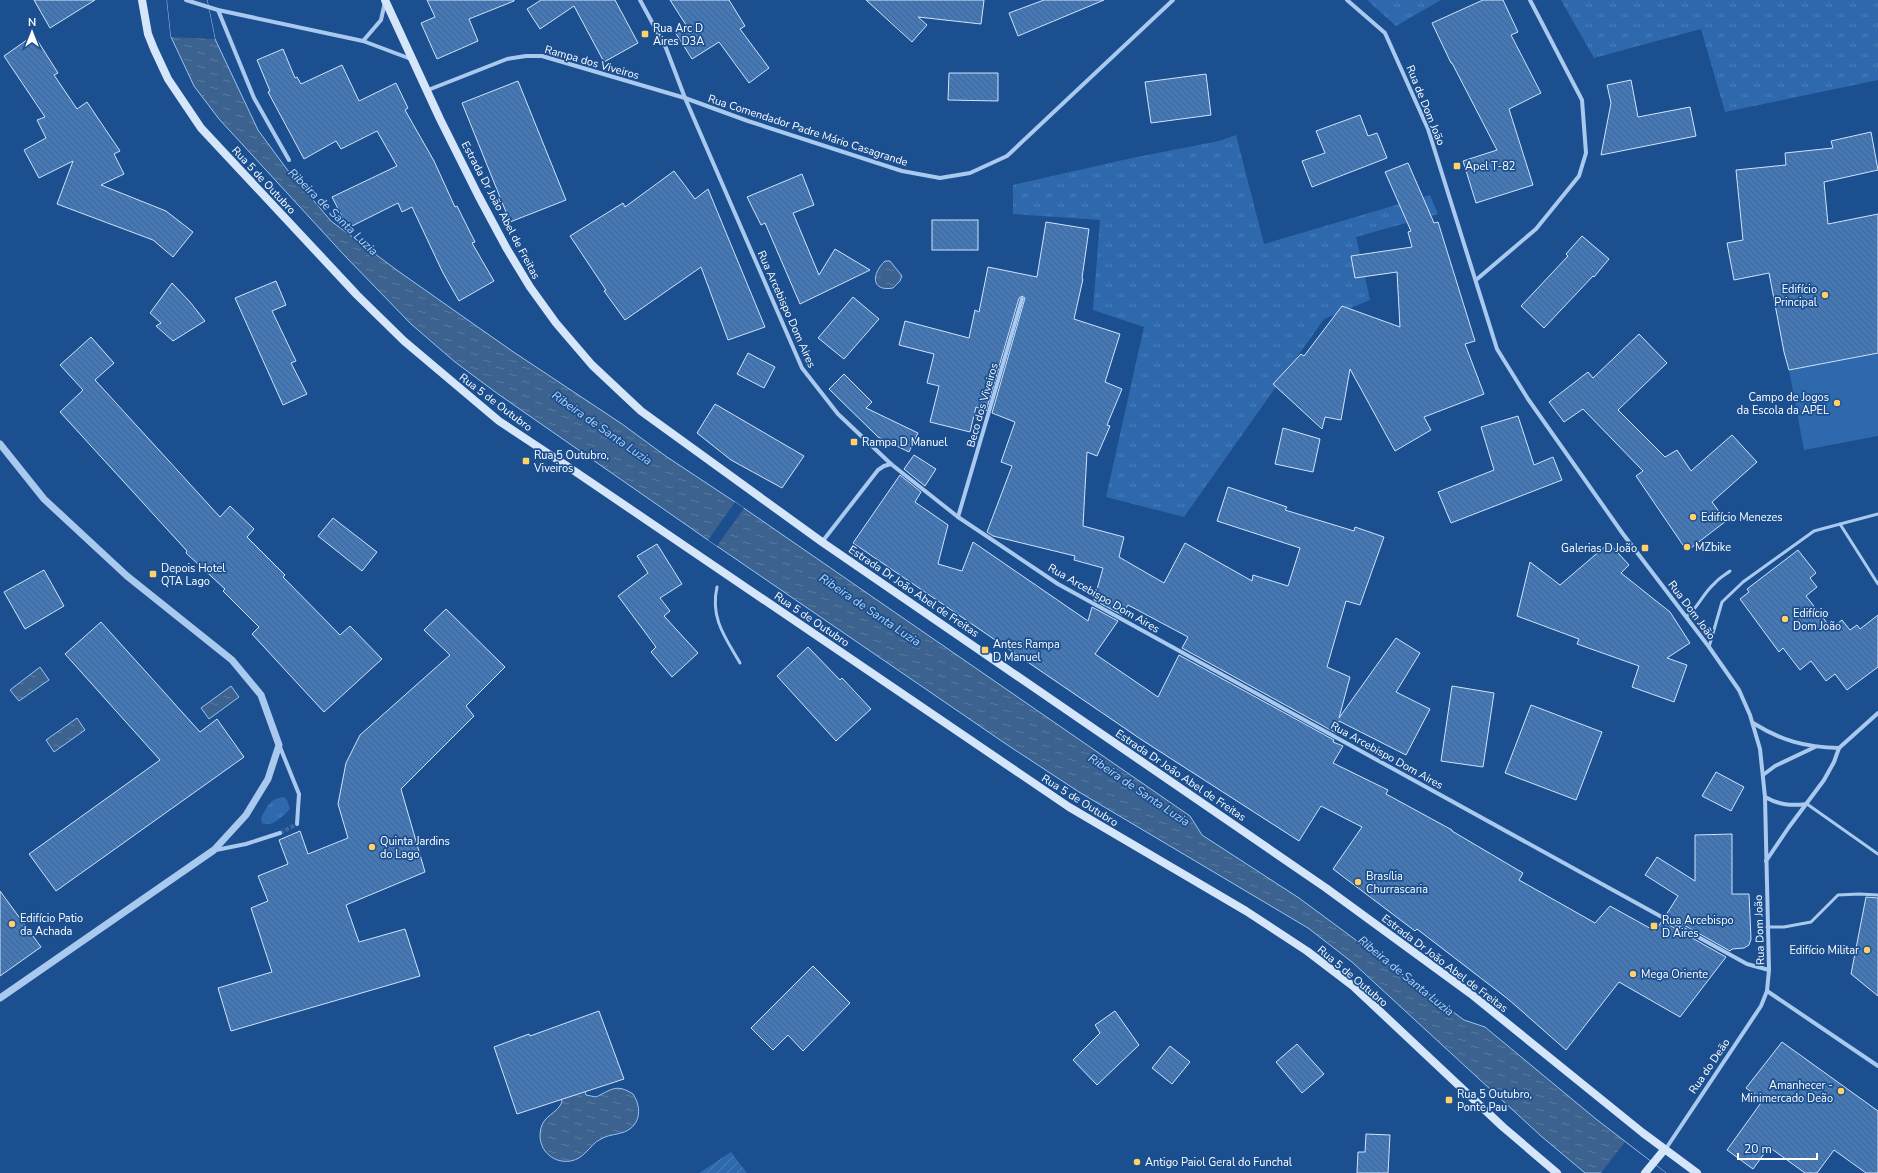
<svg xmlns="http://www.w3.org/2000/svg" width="1878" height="1173" font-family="'Nunito Sans',sans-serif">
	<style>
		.grass { fill: url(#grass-tufts) }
		.park { fill: #2e69ad }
		.garden { fill: url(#garden-furrows) }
		.water { fill: url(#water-ripples); stroke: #9cc4f0 }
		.pier { fill: #1b4f8f }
		.building { fill: url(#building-back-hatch); stroke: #cfe3fa }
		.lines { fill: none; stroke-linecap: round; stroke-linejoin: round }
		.minor-tunnel { stroke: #3d69a0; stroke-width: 4; stroke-dasharray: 4 2; stroke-linecap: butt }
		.service { stroke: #a9c9ee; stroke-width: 3 }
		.minor { stroke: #a9c9ee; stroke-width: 4 }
		.tertiary { stroke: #a9c9ee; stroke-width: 7 }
		.secondary { stroke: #d6e6fa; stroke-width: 8 }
		.poi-dot { fill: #ffd166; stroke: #1b4f8f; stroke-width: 1.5 }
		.labels { text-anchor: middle; stroke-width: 3.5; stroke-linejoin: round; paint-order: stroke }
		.poi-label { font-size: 11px; fill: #fff; stroke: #1b4f8f; text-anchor: start }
		.street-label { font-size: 11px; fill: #fff; stroke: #1b4f8f }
		.water-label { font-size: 12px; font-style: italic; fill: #b5d3f5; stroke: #1b4f8f }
	</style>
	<defs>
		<pattern id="grass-tufts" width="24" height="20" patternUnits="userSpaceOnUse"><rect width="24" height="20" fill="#2e69ad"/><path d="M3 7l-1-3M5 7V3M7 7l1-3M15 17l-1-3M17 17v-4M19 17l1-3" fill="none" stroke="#4d80b9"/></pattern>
		<pattern id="garden-furrows" width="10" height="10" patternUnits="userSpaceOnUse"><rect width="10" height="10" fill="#2e69ad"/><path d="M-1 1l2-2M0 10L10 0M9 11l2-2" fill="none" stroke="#4d80b9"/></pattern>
		<pattern id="water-ripples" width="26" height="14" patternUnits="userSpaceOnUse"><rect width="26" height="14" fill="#3c6290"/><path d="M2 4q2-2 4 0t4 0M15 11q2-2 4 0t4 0" fill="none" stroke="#597aa1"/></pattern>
		<pattern id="building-back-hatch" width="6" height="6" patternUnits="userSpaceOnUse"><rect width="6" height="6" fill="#4478b7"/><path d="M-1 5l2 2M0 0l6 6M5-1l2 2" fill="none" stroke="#486282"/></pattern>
	</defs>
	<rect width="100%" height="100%" fill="#1b4f8f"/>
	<!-- grass -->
	<g class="grass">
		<path d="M1367 0H1441L1396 26Z"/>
		<path d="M1561 0H1878V80L1725 112 1701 29 1594 58Z"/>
		<path d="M1236 135 1264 244 1430 195 1438 214 1356 237 1370 300 1324 319 1184 517 1106 497 1144 327 1093 310 1100 220 1013 214V185L1132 158 1219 141Z"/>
		<path d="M284 797 287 800 290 809C283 816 272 828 262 823L261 818C268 806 269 799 284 797Z"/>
	</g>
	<!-- park -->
	<path class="park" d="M1878 353V436L1804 450 1789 370Z"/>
	<!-- garden -->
	<path class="garden" d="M731 1152 747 1173H699Z"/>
	<!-- water -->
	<g class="water">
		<path d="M167 0H207L215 39 258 130 286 168 331 221 398 271 512 351 622 424 667 457 735 502 1190 816 1202 835 1299 898 1464 1020 1485 1027 1596 1119 1666 1173H1585L1541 1136 1352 962 1308 928 1079 792 1006 744 708 540 498 394 455 362 411 324 345 256 219 119 194 86 171 37Z"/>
		<path d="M885 261H890L902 276 900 281 893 288C870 292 872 273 885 261Z"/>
		<path d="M40 667 49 680 19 701 10 690Z"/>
		<path d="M231 686 239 697 209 719 201 708Z"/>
		<path d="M77 718 85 730 54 752 46 740Z"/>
		<path d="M571 1049 586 1095 596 1097C611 1090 616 1083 633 1094 643 1109 640 1128 621 1133 614 1135 608 1135 601 1139 594 1142 591 1148 585 1153 574 1165 555 1164 545 1151 540 1144 539 1136 541 1128 544 1115 557 1114 562 1102L547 1057Z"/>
	</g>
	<!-- pier -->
	<g class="pier">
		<path d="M167 0H207L215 39 171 37Z"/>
		<path d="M735 502 744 508 717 546 708 540Z"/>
		<path d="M1625 1142 1630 1146 1666 1173H1601Z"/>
	</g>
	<!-- building -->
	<g class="building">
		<path d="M34 0H95L50 28Z"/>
		<path d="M427 0H514V1L469 19 478 41 437 59 421 23 435 17Z"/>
		<path d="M541 0H615L638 43 604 62 574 6 540 29 527 9Z"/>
		<path d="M670 0H729L745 26 740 29 769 68 749 83 719 42 692 59 675 32 686 25Z"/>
		<path d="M866 0H984L981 24 918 17 927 25 912 42Z"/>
		<path d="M1044 0H1104L1018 36 1009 13Z"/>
		<path d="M1483 0H1503L1518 32 1511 35 1541 93 1509 109 1533 185 1476 203 1463 161 1497 150 1452 63H1451L1432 23Z"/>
		<path d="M34 35 58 73 54 75 77 109 87 102 120 151 114 154 124 174 101 185 166 211 193 232 173 257 153 240 57 204 73 161 39 178 24 150 46 138 37 120 45 117 4 56Z"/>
		<path d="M283 49 295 78 297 77 301 84 342 65 359 101 396 83 408 108 405 110 434 161 455 207 457 206 475 242 472 243 494 281 459 301 443 273 412 207 402 212 398 203 348 228 332 197 397 166 377 131 341 149 336 141 304 159 268 92 270 91 257 60Z"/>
		<path d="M949 73H998V101L948 100Z"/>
		<path d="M1206 74 1211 115 1151 123 1145 82Z"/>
		<path d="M1631 80 1638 117 1690 107 1696 136 1601 155 1611 103 1607 85Z"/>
		<path d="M518 81 566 200 510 222 462 103Z"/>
		<path d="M1360 115 1368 136 1377 133 1387 158 1312 187 1302 161 1325 153 1316 131Z"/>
		<path d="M1871 132 1878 170 1824 182 1828 224 1878 214V353L1789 370 1784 352 1769 273 1734 280 1727 243 1743 240 1736 170 1786 165 1785 153 1833 148 1831 141Z"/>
		<path d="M1408 163 1434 223 1438 222 1475 341 1465 344 1484 394 1424 417 1431 430 1395 451 1350 369 1341 420 1325 417 1322 429 1273 384 1301 354 1304 356 1342 306 1400 327 1397 272 1355 278 1351 256 1412 247 1408 232 1411 231 1385 172Z"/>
		<path d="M674 171 695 199 708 189 765 327 728 340 701 267 625 320 604 291 606 290 570 236 623 203 625 207Z"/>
		<path d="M802 174 814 205 793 213 819 275 835 249 870 270 800 304 765 223 761 225 747 197Z"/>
		<rect x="932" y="220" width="46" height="30"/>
		<path d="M1046 222 1089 229 1082 278 1083 279 1074 319 1120 334 1105 382 1122 389 1107 425 1110 426 1097 456 1087 452 1083 526 1124 537 1119 557 1164 583 1185 543 1252 581 1253 575 1288 586 1300 548 1217 521 1228 487 1287 507 1285 510 1354 531 1355 527 1384 537 1360 605 1346 601 1327 667 1350 677 1339 718 1396 638 1420 653 1396 692 1430 709 1406 755 1339 721 1336 733 1182 648 1188 637 1128 605 1122 615 1094 600 1103 568 1074 560 1075 556 993 536 987 532 1012 466 1001 462 1015 422 992 413 1025 298 1022 296 1019 298 986 411 976 407 970 432 930 422 939 386 927 383 934 354 899 345 905 321 969 338 975 310 979 312 988 267 1037 277Z"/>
		<path d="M1582 236 1609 259 1594 277 1593 276 1544 328 1521 306 1568 256 1566 254Z"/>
		<path d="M276 281 286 305 272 311 296 361 291 363 307 394 283 405 235 298Z"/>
		<path d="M172 283 190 302 205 321 173 341 156 326 161 323 150 313Z"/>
		<path d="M853 297 879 319 844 359 818 338Z"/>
		<path d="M1639 334 1667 363 1618 410 1665 457 1677 450 1691 471 1732 435 1757 462 1712 502 1726 521 1687 551 1636 476 1643 471 1583 409 1564 422 1549 402 1588 372 1593 378Z"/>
		<path d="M91 337 114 363 95 380 220 517 230 506 254 529 247 537 285 575 283 577 340 635 350 626 382 659 324 712 252 634 259 627 223 591 225 589 186 553 187 551 60 412 83 390 60 365Z"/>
		<path d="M748 353 775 367 764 388 737 374Z"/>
		<path d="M844 374 872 402 866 408 918 433 909 452 878 437 829 389Z"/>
		<path d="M715 404 804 456 782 488 731 460 697 433Z"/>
		<path d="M1518 416 1534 465 1553 457 1562 480 1451 523 1438 492 1494 470 1481 427Z"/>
		<path d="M1283 428 1320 439 1313 472 1275 464Z"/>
		<path d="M914 455 936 469 925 486 904 469Z"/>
		<path d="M900 475 921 492 915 502 948 525 938 564 962 571 973 542 1088 621 1092 607 1118 621 1095 654 1158 697 1179 655 1334 740 1333 742 1343 746 1333 763 1388 790 1386 794 1452 830V831L1523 873 1519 880 1595 923 1610 906 1655 931 1662 921 1726 957 1680 1017 1619 982 1566 1050 1508 999 1417 929 1415 931 1333 869 1362 827 1321 806 1299 841 1142 740 853 543Z"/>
		<path d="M333 518 377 552 362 571 318 536Z"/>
		<path d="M1609 543 1629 565 1621 573 1670 612 1690 643 1667 658 1687 665 1674 702 1632 687 1639 666 1577 644 1579 639 1517 616 1530 562 1560 585Z"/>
		<path d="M657 544 682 584 660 598 670 611 664 616 698 653 672 677 651 652 656 647 618 596 648 573 637 556Z"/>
		<path d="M1798 550 1816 573 1810 578 1817 587 1806 596 1831 628 1842 620 1850 630 1857 625 1860 629 1878 615V667L1847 690 1835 674 1826 681 1811 661 1800 670 1783 648 1779 652 1740 599 1749 592 1747 589Z"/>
		<path d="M44 570 64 606 25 629 4 592Z"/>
		<path d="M446 609 505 667 466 706 474 716 401 789 425 872 346 905 359 942 405 929 420 976 231 1031 218 988 272 972 251 908 268 901 258 876 288 864 279 840 300 831 308 854 348 838 338 804 346 763 360 735 450 655 424 630Z"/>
		<path d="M101 622 200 732 217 719 244 757 56 891 29 854 160 760 65 654Z"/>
		<path d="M808 647 840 680 842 678 871 709 836 741 777 676Z"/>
		<path d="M1452 686 1494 693 1483 767 1441 761Z"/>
		<path d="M1531 705 1602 732 1576 800 1505 773Z"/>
		<path d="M1716 772 1744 787 1731 811 1702 796Z"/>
		<path d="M1732 834V894H1749L1751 939 1749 945 1744 948 1732 949 1730 951 1666 915 1678 896 1645 875 1657 857 1695 881V835Z"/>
		<path d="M0 891 41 947 0 976Z"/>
		<path d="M1866 897 1878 898V996L1851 974Z"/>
		<path d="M813 966 850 1003 803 1051 788 1035 773 1050 751 1028Z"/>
		<path d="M599 1011 624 1079 517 1114 494 1047 529 1034 530 1036Z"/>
		<path d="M1115 1011 1139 1045 1097 1085 1073 1060 1100 1033 1095 1025Z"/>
		<path d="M1782 1042 1878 1111V1173H1866L1834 1150 1817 1173H1805L1769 1147 1753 1169 1727 1150 1763 1100 1746 1088Z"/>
		<path d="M1297 1044 1324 1074 1302 1093 1276 1062Z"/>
		<path d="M1170 1046 1190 1062 1172 1084 1152 1068Z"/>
		<path d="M1366 1134 1390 1135 1388 1173H1357L1358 1152H1365Z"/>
	</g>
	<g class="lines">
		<!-- minor-tunnel -->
		<path class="minor-tunnel" d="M280 833 297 824"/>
		<!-- service -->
		<g class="service">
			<path d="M1840 524 1878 584"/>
			<path d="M717 587C710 618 725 637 740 663"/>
			<path d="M1686 617C1698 608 1703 593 1715 583 1719 578 1725 575 1730 571"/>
			<path d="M1709 647 1722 602 1743 582 1814 531 1878 514"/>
			<path d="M1807 804 1878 854"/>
			<path d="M1767 927H1784L1811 922 1838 895 1859 894 1878 895"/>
		</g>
		<!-- minor -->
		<g class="minor">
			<path d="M186 0 218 10 363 41 411 59"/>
			<path d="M640 0 666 48 685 98 802 368 838 414 891 464 958 517 1058 584 1747 964 1769 970"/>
			<path d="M1347 0 1385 33 1428 129 1497 349 1528 399 1623 534 1709 647 1739 690 1750 715 1760 749 1765 797 1769 970 1767 991 1761 1006 1665 1150"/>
			<path d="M218 10 254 98 289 160"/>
			<path d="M363 41 381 20 385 2"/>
			<path d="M428 90 507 59 526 56H542L685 98 748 121 902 171 940 178 970 173 1007 156 1173 0"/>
			<path d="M1476 280 1536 229 1579 176 1586 153 1582 100 1530 0"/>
			<path d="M958 517 1022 299"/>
			<path d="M822 542 878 470 884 466 891 464"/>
			<path d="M1753 723C1782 741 1805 747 1839 748"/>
			<path d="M280 747 299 794 297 824"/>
			<path d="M1763 775 1775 766 1815 747"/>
			<path d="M1765 797C1779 805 1791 806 1807 804"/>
			<path d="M216 850 246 844 280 833"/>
			<path d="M1766 861 1789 827 1824 780 1834 762 1839 748 1878 713"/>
			<path d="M1767 991 1878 1066"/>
		</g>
		<!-- tertiary -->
		<path class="tertiary" d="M0 444 44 499 127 576 232 660 261 695 279 745 268 779 246 815 214 850 0 998"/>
		<!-- secondary -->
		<g class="secondary">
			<path d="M142 0 148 34 154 49 168 79 201 128 357 295 404 341 499 421 567 466 1069 807 1246 911 1307 951 1353 986 1503 1127 1557 1173"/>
			<path d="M385 0 440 119 478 195 507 249 530 287 556 323 592 365 641 411 822 542 1326 888 1471 994 1643 1133 1697 1173"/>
			<path d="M1645 1173 1664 1150"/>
		</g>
	</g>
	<!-- markers -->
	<g class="poi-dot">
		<rect x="641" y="30" width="8" height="8" rx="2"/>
		<rect x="1453" y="162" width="8" height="8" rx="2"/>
		<circle cx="1825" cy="295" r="4"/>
		<circle cx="1837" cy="403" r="4"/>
		<rect x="850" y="438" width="8" height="8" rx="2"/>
		<rect x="522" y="457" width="8" height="8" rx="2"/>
		<circle cx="1693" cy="517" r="4"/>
		<circle cx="1687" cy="547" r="4"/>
		<rect x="1641" y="544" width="8" height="8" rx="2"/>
		<rect x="149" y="570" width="8" height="8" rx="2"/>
		<circle cx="1785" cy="619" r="4"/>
		<rect x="981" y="646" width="8" height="8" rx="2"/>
		<circle cx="372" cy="847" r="4"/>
		<circle cx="1358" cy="882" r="4"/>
		<circle cx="12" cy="924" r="4"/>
		<rect x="1650" y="922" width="8" height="8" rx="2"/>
		<circle cx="1867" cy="950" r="4"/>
		<circle cx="1633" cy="974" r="4"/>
		<circle cx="1841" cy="1091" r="4"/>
		<rect x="1445" y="1096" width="8" height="8" rx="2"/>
		<circle cx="1137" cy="1162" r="4"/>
	</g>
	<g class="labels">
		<!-- poi labels -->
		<g class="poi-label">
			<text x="653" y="32">Rua Arc D<tspan x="653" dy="13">Aires D3A</tspan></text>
			<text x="1465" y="170">Apel T-82</text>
			<text x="1817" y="293" text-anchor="end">Edifício<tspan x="1817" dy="13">Principal</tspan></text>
			<text x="1829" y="401" text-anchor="end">Campo de Jogos<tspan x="1829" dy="13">da Escola da APEL</tspan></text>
			<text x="862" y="446">Rampa D Manuel</text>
			<text x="534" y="459">Rua 5 Outubro,<tspan x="534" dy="13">Viveiros</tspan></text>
			<text x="1701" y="521">Edifício Menezes</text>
			<text x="1695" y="551">MZbike</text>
			<text x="1637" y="552" text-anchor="end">Galerias D João</text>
			<text x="161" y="572">Depois Hotel<tspan x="161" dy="13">QTA Lago</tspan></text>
			<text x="1793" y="617">Edifício<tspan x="1793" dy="13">Dom João</tspan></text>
			<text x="993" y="648">Antes Rampa<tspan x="993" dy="13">D Manuel</tspan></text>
			<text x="380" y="845">Quinta Jardins<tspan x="380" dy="13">do Lago</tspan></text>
			<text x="1366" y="880">Brasília<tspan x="1366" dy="13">Churrascaria</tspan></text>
			<text x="20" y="922">Edifício Patio<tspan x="20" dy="13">da Achada</tspan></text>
			<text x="1662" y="924">Rua Arcebispo<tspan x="1662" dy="13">D Aires</tspan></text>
			<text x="1859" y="954" text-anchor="end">Edifício Militar</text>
			<text x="1641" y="978">Mega Oriente</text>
			<text x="1833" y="1089" text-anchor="end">Amanhecer -<tspan x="1833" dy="13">Minimercado Deão</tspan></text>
			<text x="1457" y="1098">Rua 5 Outubro,<tspan x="1457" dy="13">Ponte Pau</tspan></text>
			<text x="1145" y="1166">Antigo Paiol Geral do Funchal</text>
		</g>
		<!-- street labels -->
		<g class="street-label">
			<text transform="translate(592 62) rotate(16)" y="4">Rampa dos Viveiros</text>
			<text transform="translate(1426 105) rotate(68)" y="4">Rua de Dom João</text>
			<text transform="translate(808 130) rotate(18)" y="4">Rua Comendador Padre Mário Casagrande</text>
			<text transform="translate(264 180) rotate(47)" y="4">Rua 5 de Outubro</text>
			<text transform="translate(501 210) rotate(62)" y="4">Estrada Dr João Abel de Freitas</text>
			<text transform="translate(787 309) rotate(66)" y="4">Rua Arcebispo Dom Aires</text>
			<text transform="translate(496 402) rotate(37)" y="4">Rua 5 de Outubro</text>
			<text transform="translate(982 405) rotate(-74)" y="4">Beco dos Viveiros</text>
			<text transform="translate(914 591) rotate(34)" y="4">Estrada Dr João Abel de Freitas</text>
			<text transform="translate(1104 598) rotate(30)" y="4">Rua Arcebispo Dom Aires</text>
			<text transform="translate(1692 610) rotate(53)" y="4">Rua Dom João</text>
			<text transform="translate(812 619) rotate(34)" y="4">Rua 5 de Outubro</text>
			<text transform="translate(1387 755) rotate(29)" y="4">Rua Arcebispo Dom Aires</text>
			<text transform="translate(1181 775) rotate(34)" y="4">Estrada Dr João Abel de Freitas</text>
			<text transform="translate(1080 800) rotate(32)" y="4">Rua 5 de Outubro</text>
			<text transform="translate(1759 930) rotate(-92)" y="4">Rua Dom João</text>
			<text transform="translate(1445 963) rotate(37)" y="4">Estrada Dr João Abel de Freitas</text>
			<text transform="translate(1353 976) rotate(40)" y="4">Rua 5 de Outubro</text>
			<text transform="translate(1709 1066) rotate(-56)" y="4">Rua do Deão</text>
		</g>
		<!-- water labels -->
		<g class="water-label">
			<text transform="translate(333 212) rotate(44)" y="4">Ribeira de Santa Luzia</text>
			<text transform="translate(602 428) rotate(35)" y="4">Ribeira de Santa Luzia</text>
			<text transform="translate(870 610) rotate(34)" y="4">Ribeira de Santa Luzia</text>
			<text transform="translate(1139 790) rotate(34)" y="4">Ribeira de Santa Luzia</text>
			<text transform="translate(1406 976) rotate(39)" y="4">Ribeira de Santa Luzia</text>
		</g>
	</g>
	<!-- north arrow -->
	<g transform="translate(32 32)" stroke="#1b4f8f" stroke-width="3" paint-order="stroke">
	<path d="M0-3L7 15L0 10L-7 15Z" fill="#ffffff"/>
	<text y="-6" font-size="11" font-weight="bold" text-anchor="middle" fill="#ffffff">N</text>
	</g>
	<!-- scale -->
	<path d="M1738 1153v6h79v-6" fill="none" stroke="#ffffff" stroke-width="2"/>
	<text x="1744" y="1153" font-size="12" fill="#ffffff" stroke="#1b4f8f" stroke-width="3" paint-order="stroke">20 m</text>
</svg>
